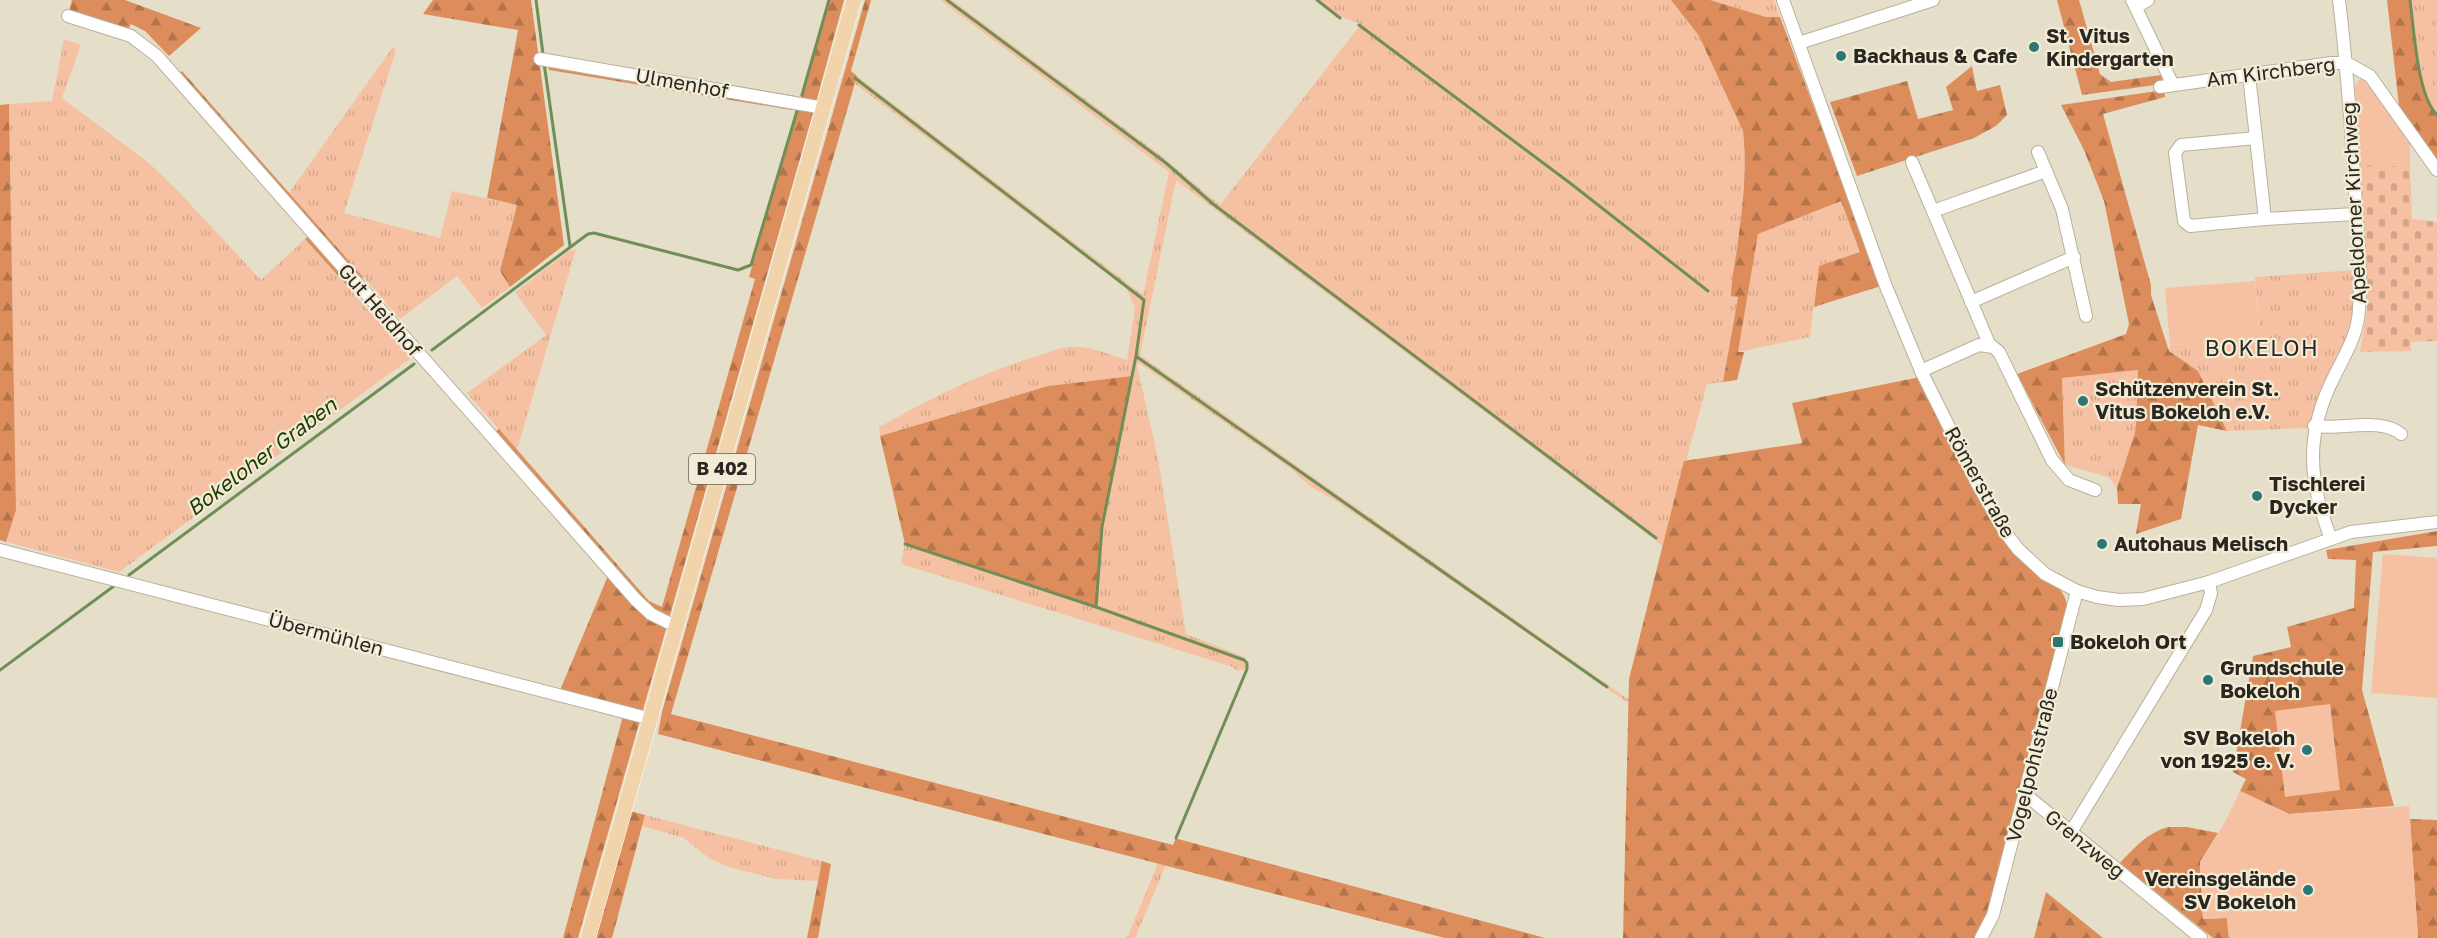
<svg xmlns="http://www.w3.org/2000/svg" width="2437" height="938" font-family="'Golos Text',sans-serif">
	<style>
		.grass { fill: url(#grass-tufts) }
		.forest { fill: url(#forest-firs) }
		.cemetery { fill: url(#cemetery-stones) }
		.green { fill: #f6c1a2 }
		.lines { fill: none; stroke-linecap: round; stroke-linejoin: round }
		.stream { stroke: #6f8f56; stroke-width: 3 }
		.minor-casing { stroke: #b8b19d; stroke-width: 14 }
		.major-casing { stroke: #fff; stroke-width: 16 }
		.minor { stroke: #fff; stroke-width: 12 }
		.major { stroke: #f1d3ac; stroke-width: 15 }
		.poi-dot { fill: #2c7675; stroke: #f2ecd7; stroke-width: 2 }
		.labels { text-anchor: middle; stroke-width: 4.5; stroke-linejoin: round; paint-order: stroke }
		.shield { fill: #f2ecd7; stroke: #666257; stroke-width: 1.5 }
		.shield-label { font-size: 18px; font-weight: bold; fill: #2a2720 }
		.poi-label { font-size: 20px; font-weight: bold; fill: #2a2720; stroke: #f2ecd7; text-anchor: start }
		.street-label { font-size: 20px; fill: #2a2720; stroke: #f2ecd7 }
		.water-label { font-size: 21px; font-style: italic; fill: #1e3b01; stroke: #f2ecd7 }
		.quarter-label { font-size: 22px; letter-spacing: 1.5px; fill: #2a2720; stroke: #f2ecd7 }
	</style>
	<defs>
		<pattern id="grass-tufts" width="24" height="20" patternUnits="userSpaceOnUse" patternTransform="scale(1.5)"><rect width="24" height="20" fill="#f6c1a2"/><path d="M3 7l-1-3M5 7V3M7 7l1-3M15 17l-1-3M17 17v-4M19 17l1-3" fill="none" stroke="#d3a68b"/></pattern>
		<pattern id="forest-firs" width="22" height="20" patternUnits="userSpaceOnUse" patternTransform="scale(1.5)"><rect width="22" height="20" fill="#dd8d5b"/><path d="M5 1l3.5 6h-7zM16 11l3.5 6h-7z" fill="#b3734b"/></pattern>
		<pattern id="cemetery-stones" width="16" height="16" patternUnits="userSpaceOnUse" patternTransform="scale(1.5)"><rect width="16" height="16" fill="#f6c1a2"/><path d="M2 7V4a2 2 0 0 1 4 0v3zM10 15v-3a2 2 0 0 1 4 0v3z" fill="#d3a68b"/></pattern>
	</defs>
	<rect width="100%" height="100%" fill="#e5dfca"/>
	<!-- grass -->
	<g class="grass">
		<path d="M940 0H952L1159 154 1220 205 1361 24 1341 17 1318 0H1671L1699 36 1743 130C1748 181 1739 238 1731 287L1738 296 1723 382 1707 384 1663 546 1176 180 1140 355 1628 699V703L1335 500 1311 487 1290 468 1139 363 1137 365 1158 458 1186 634 1245 657 1247 669 1238 671 1230 666 901 564 905 544 1096 607 1102 527 1132 376 1048 386 880 436 879 427C930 399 981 372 1038 356 1047 353 1058 348 1069 347 1088 345 1108 354 1127 360L1135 308 1126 288 854 83 857 76 1143 295 1169 172Z"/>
		<path d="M1710 0H1774L1780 17H1766Z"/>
		<path d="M2410 0H2437V115C2417 95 2414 29 2410 0Z"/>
		<path d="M64 39 81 45 62 98 149 163 177 190 261 280 305 239 411 358 119 572 6 542 16 509 9 104 52 101Z"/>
		<path d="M393 47 396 50 344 213 440 238 452 191 517 205 500 271 510 287 482 308 457 276 400 319 289 193Z"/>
		<path d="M1841 200 1860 253 1819 266 1810 337 1738 352 1758 234Z"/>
		<path d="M576 249 517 450 467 393 546 335 515 292 569 251Z"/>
		<path d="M2356 270 2353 330 2310 428 2227 431 2198 371 2169 351 2170 345 2260 338 2255 277Z"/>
		<path d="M2139 370 2136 429 2117 488 2108 477 2065 465 2062 378Z"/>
		<path d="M645 815 822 861 818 881 776 879 729 867 710 859 684 838 642 826Z"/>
		<path d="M1158 863 1166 865 1135 938H1127Z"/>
	</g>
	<!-- forest -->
	<g class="forest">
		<path d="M72 0H125L201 28 169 56 145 31 131 24 126 34 68 16Z"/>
		<path d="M433 0H531L564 245 510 287 500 271 517 205 487 198 518 30 423 14Z"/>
		<path d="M829 0H844L815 106 578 938H563L624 712 558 695 610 571 491 435 499 429 649 601 662 607 755 279 749 277Z"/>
		<path d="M865 0H871L851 71 857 76 671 714 1173 845 1176 838 1178 839 1545 938H1445L658 734 662 712Z"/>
		<path d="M1671 0H1710L1766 17H1780L1881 286 1814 307 1819 266 1860 252 1841 201 1758 234 1738 352H1744L1737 380 1723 382 1738 297 1731 296C1731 278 1736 260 1738 241 1743 206 1747 166 1743 131L1699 36Z"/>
		<path d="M2057 0H2079L2100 74 2111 82 2161 75 2163 84 2082 95Z"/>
		<path d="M2387 0H2410C2414 29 2417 95 2437 115V164L2399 106Z"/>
		<path d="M547 54 796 96 792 110 549 70Z"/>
		<path d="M1972 66 1977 91 2000 85 2007 115 1996 126 1974 138 1857 176 1830 102 1907 81 1918 119 1953 110 1946 87Z"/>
		<path d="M182 71 363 277 349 288 305 239 312 233 176 77Z"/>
		<path d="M2164 90 2165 97 2103 114 2151 285V295L2169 351 2198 371 2227 431 2198 425 2181 519 2136 534 2141 504H2118L2117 488 2136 429 2138 370 2062 378 2065 465 2017 374 2126 334 2129 324 2104 201 2084 150 2061 105Z"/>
		<path d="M9 104 16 510 6 542 0 540V105Z"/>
		<path d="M1132 376 1102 527 1096 607 905 544 880 436 1048 386Z"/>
		<path d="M1920 377 2034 571C2048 580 2065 587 2067 606 2047 687 2028 767 2006 847 1998 877 1994 914 1975 938H1623L1629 679 1684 461 1802 443 1792 403Z"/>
		<path d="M2437 531V546L2373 552 2362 690 2394 806 2289 814 2240 791 2246 779 2233 772 2253 656 2291 647 2287 627 2354 608 2356 560 2328 559 2326 550Z"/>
		<path d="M630 811 645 815 612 938H594Z"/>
		<path d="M2410 819 2437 820V938H2418Z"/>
		<path d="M2168 827H2187L2218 833 2200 862 2203 919 2227 918 2229 938H2213L2120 863C2135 847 2147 833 2168 827Z"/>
		<path d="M822 861 831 864 818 938H807Z"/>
		<path d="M2046 892 2103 938H2034Z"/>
	</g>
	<!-- cemetery -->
	<path class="cemetery" d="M2360 165 2410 166 2412 219 2437 222V341L2411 342V351L2360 352 2367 310Z"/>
	<!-- green -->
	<g class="green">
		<path d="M2360 79H2365L2410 142V166L2360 165 2355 85Z"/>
		<path d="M2255 281 2260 338 2170 345 2165 288Z"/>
		<path d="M2383 554 2437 558V698L2371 693Z"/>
		<path d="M2330 704 2340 790 2285 797 2275 711Z"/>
		<path d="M2240 791 2289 814 2409 806 2418 938H2229L2227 918 2203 919 2200 862 2225 822Z"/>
	</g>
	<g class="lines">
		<!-- stream -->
		<g class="stream">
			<path d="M536 0 543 54"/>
			<path d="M947 0 1166 163 1213 204 1656 538"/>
			<path d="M1317 0 1340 18"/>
			<path d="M2410 0C2414 29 2417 95 2437 115"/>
			<path d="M1359 25 1570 183 1708 291"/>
			<path d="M544 63 570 246"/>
			<path d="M855 78 1144 300 1136 356 1102 527 1096 607"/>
			<path d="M802 95 829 0"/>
			<path d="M432 350 588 234 594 233 738 270 751 265 797 111"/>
			<path d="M1137 357 1607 687"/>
			<path d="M905 544 1096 607 1244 660 1247 663V669L1176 838"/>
			<path d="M129 575 414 364"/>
			<path d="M0 670 114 586"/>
		</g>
		<!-- minor casing -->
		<g class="minor-casing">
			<g id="minor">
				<path d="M1783 0 1885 284 1921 371 1978 485 2005 532 2018 549 2045 574 2077 591 2097 597 2119 600 2143 599 2209 582 2351 532 2437 522"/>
				<path d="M2132 0 2173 85"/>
				<path d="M2136 7 2148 0"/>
				<path d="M68 16 131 36 157 56 636 600 651 614 677 627"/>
				<path d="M1799 43 1933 0"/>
				<path d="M540 59 824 108"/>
				<path d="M2249 75 2265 219"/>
				<path d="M2160 87 2332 63H2347L2370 76 2437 170"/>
				<path d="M2256 138 2181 145 2175 153 2184 221 2190 226 2265 219 2356 214"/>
				<path d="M2038 152 2062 209 2086 316"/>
				<path d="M1912 162 1990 346"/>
				<path d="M1933 211 2046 171"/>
				<path d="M1971 302 2074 257"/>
				<path d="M1921 371 1979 345 1993 347 1999 352 2052 460 2069 480 2095 490"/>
				<path d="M2314 426C2341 430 2381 417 2401 434"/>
				<path d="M2331 539C2308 480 2305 434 2334 377 2345 354 2358 335 2359 309 2362 270 2357 230 2355 191 2351 127 2347 64 2339 0"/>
				<path d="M0 550 651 719"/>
				<path d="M2026 795 2201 938"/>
				<path d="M2071 832 2206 610 2211 593 2209 582"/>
				<path d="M1981 938 1993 915 2077 591"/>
			</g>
		</g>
		<!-- major casing -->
		<g class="major-casing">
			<path id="major" d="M588 938 854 0"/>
		</g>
		<!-- minor -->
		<use href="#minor" class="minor"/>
		<!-- major -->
		<use href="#major" class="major"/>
	</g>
	<!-- markers -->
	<g class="poi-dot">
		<circle cx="2034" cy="47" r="6"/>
		<circle cx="1841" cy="56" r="6"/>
		<circle cx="2083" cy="401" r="6"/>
		<circle cx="2257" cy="496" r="6"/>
		<circle cx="2102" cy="544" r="6"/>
		<rect x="2052" y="636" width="12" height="12" rx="3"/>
		<circle cx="2208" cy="680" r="6"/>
		<circle cx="2307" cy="750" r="6"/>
		<circle cx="2308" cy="890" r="6"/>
	</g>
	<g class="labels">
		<!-- shield labels -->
		<rect class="shield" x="689" y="454" width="66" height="30" rx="4.5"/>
		<g class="shield-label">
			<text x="722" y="475">B 402</text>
		</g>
		<!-- poi labels -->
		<g class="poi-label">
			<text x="2046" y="43">St. Vitus<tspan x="2046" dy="23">Kindergarten</tspan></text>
			<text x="1853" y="63">Backhaus &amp; Cafe</text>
			<text x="2095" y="396">Schützenverein St.<tspan x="2095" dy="23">Vitus Bokeloh e.V.</tspan></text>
			<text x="2269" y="491">Tischlerei<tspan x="2269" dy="23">Dycker</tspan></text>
			<text x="2114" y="551">Autohaus Melisch</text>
			<text x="2070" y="649">Bokeloh Ort</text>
			<text x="2220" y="675">Grundschule<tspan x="2220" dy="23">Bokeloh</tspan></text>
			<text x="2295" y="745" text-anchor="end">SV Bokeloh<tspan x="2295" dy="23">von 1925 e. V.</tspan></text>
			<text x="2296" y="886" text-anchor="end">Vereinsgelände<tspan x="2296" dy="23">SV Bokeloh</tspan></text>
		</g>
		<!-- street labels -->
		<g class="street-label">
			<text transform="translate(2271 72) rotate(-7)" y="7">Am Kirchberg</text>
			<text transform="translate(682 83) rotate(10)" y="7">Ulmenhof</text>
			<text transform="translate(2354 203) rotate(-93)" y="7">Apeldorner Kirchweg</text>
			<text transform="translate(380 310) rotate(49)" y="7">Gut Heidhof</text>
			<text transform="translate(1980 482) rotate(61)" y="7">Römerstraße</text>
			<text transform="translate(326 634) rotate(15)" y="7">Übermühlen</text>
			<text transform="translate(2032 765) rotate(-76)" y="7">Vogelpohlstraße</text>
			<text transform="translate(2085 844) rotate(39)" y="7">Grenzweg</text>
		</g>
		<!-- water labels -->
		<g class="water-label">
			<text transform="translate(262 457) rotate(-37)" y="7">Bokeloher Graben</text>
		</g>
		<!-- quarter labels -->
		<g class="quarter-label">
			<text x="2262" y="356">BOKELOH</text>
		</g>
	</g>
</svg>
